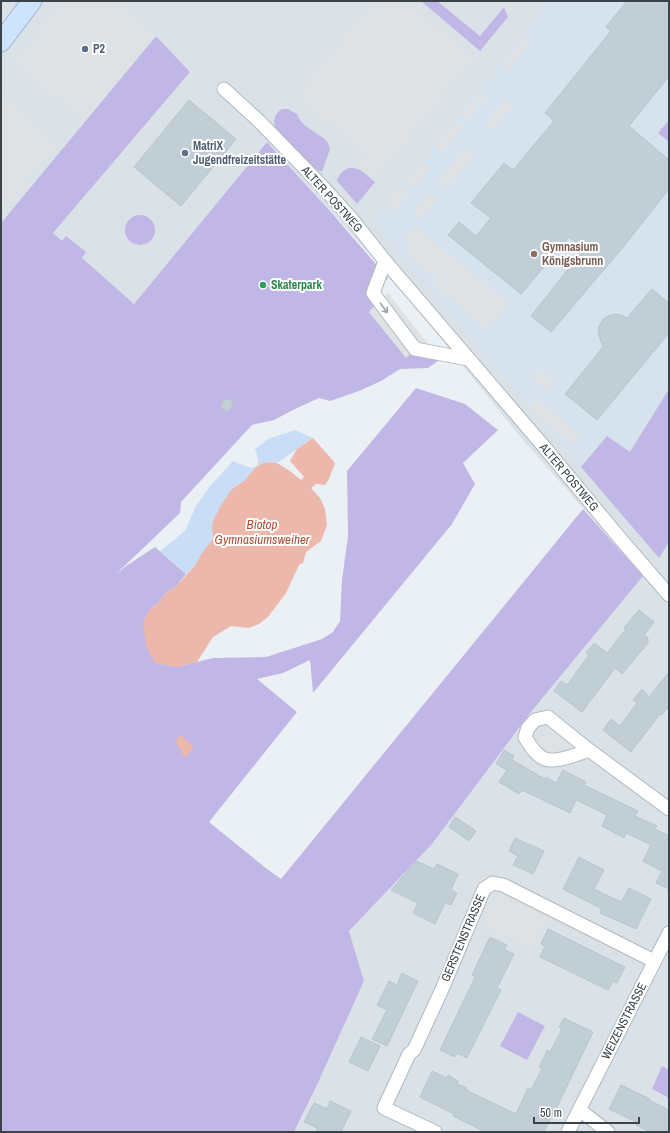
<svg xmlns="http://www.w3.org/2000/svg" width="670" height="1133" font-family="'Archivo Narrow',sans-serif">
	<style>
		.residential { fill: #dae2e8 }
		.education { fill: #d6e2ed }
		.green { fill: #c1b7e6 }
		.sand { fill: #caddf6 }
		.parking { fill: #dfe2e4 }
		.water { fill: #edb8ac }
		.building { fill: #c1ced6; stroke: #b5c6d0 }
		.lines { fill: none; stroke-linecap: round; stroke-linejoin: round }
		.street-casing { stroke: #aeb9c0; stroke-width: 15 }
		.secondary-casing { stroke: #9db7d2; stroke-width: 21 }
		.street { stroke: #fff; stroke-width: 13 }
		.secondary { stroke: #cee3fc; stroke-width: 19 }
		.oneway { stroke: #9ca1a4 }
		.service-dot { fill: #5c6f8a; stroke: #fff; stroke-width: 1.5 }
		.education-dot { fill: #8d6e63; stroke: #fff; stroke-width: 1.5 }
		.leisure-dot { fill: #2e9e5b; stroke: #fff; stroke-width: 1.5 }
		.labels { text-anchor: middle; stroke-width: 4; stroke-linejoin: round; paint-order: stroke }
		.service-label { font-size: 12px; font-weight: bold; fill: #4e5e75; stroke: #fff; text-anchor: start }
		.street-label { font-size: 12px; fill: #394349; stroke: #fff }
		.education-label { font-size: 12px; font-weight: bold; fill: #785e54; stroke: #fff; text-anchor: start }
		.leisure-label { font-size: 12px; font-weight: bold; fill: #27864d; stroke: #fff; text-anchor: start }
		.water-label { font-size: 13px; font-style: italic; fill: #b04f37; stroke: #fff }
	</style>
	<rect width="100%" height="100%" fill="#ebf0f5"/>
	<!-- residential -->
	<path class="residential" d="M1 1H669V1132H294L317 1085 364 981 349 931 432 844 531 712 643 576 522 439 392 278 267 142 134 304 52 233 190 72 156 36 1 223Z"/>
	<!-- education -->
	<path class="education" d="M550 1H669V389L629 453 607 436 581 467 426 286 373 222Z"/>
	<!-- green -->
	<g class="green">
		<path d="M421 1H437L480 36 504 7 508 17 480 51Z"/>
		<path d="M156 36 190 72 53 233 62 241 66 236 86 252 82 258 134 304 267 142 329 210 388 278 368 299 377 303 369 312 406 357 415 349 435 353 438 361 428 368 400 369 381 381 359 391 330 401 319 398 295 409 274 420 252 425 181 502 180 513 115 575 126 566 155 547 186 574 176 587 167 592 157 604 150 609 176 667 213 658 266 657 322 639 333 632 340 621 342 580 348 536 347 471 416 388 465 404 498 430 463 463 475 484 452 524 313 693 310 660 283 673 257 679 297 712 209 822 267 869 281 879 583 509 643 576 531 712 432 844 349 931 364 981 317 1085 294 1132H1V223Z"/>
		<path d="M282 109H288L297 114C302 129 320 132 328 143 329 145 329 147 330 149L322 172 314 168 276 131C273 121 273 115 282 109Z"/>
		<path d="M669 120V142L658 133Z"/>
		<path d="M349 168C361 167 366 175 375 182L357 204 337 181C339 174 342 171 349 168Z"/>
		<circle cx="140" cy="230" r="15"/>
		<path d="M669 389V542L659 558 581 467 607 436 630 452Z"/>
		<path d="M518 1012 545 1026 527 1060 500 1046Z"/>
		<path d="M662 1066 669 1070V1098L652 1089Z"/>
	</g>
	<!-- sand -->
	<path class="sand" d="M295 430 313 438 277 463 265 462 256 467 244 481 232 489 212 528 213 538 195 565 186 574 160 551 185 531 196 506 210 486 233 461C249 468 265 475 255 449L268 439Z"/>
	<!-- parking -->
	<g class="parking">
		<path d="M63 1H118L156 36 85 121 16 63Z"/>
		<path d="M375 1H403L472 57 375 178 360 165 369 153 298 96Z"/>
		<path d="M528 33 530 43 507 72 506 61Z"/>
		<path d="M481 91 488 96 468 120 461 115Z"/>
		<path d="M1 94 57 145 1 212Z"/>
		<path d="M505 99 513 106 493 130 485 124Z"/>
		<path d="M457 120 464 126 442 152 435 147Z"/>
		<path d="M466 147 475 154 446 189 438 182Z"/>
		<path d="M423 162 430 168 413 188 406 182Z"/>
		<path d="M403 186 410 192 393 212 386 206Z"/>
		<path d="M429 193 438 200 422 219 413 212Z"/>
		<path d="M414 226 509 303 486 329 433 284 437 279 406 254 411 247 404 240Z"/>
		<path d="M388 293 435 353 415 349 406 358 369 312Z"/>
		<path d="M539 369 555 382 548 390 532 377Z"/>
		<path d="M536 398 581 437 574 446 528 407Z"/>
		<path d="M553 732 569 745 552 753 535 740Z"/>
		<path d="M500 897H504L545 917 530 947 482 924 493 901 495 899Z"/>
	</g>
	<!-- water -->
	<g class="water">
		<path d="M313 438 335 463 329 479 325 485 316 484 311 488 320 498 325 509 327 525 321 541 306 552 303 563 299 565 286 593 268 617 259 624 249 628 231 626 213 637 197 662 176 667 155 663 146 646 143 622 150 609 157 604 167 592 176 587 195 565 202 553 209 544 213 538 212 528 213 521 221 505 232 489 244 481 256 467 265 462 277 463 290 471 301 480 304 477 290 461 297 449Z"/>
		<path d="M181 735 194 747 185 758 175 741Z"/>
	</g>
	<!-- building -->
	<g class="building">
		<path d="M627 1H669V76L629 126 669 160V189L624 246 551 332 531 316 584 249 569 237 521 294 448 235 459 222 476 236 491 218 471 203 504 163 513 170 554 121 545 113 611 31 606 27Z"/>
		<path d="M189 100 236 139 181 206 134 167Z"/>
		<path d="M652 289 669 303V333L597 420 565 394 603 347 599 336 598 332 599 327 603 319 611 315 616 314 620 315 627 318Z"/>
		<path d="M224 399 231 400 233 406 229 411 223 410 221 405Z"/>
		<path d="M639 610 654 622 644 635 648 638V643L622 674 615 668 582 712 554 691 561 681 567 685 589 655 586 653 594 643 607 653 626 629 624 628Z"/>
		<path d="M669 672V706L662 715 660 714 631 752 603 730 611 719 620 726 637 703 633 700 642 689 649 697Z"/>
		<path d="M504 750 514 756 512 760 545 779 546 777 556 783 563 770 586 782 584 785 638 811 635 816 657 826 655 829 669 836V889L656 883 662 871 643 861 651 845 626 833 624 838 602 826 607 815 576 800 570 813 522 790 519 794 499 782 507 770 496 764Z"/>
		<path d="M455 817 476 831 469 841 449 827Z"/>
		<path d="M515 838 544 851 533 874 513 865 518 856 509 851Z"/>
		<path d="M579 857 604 870 594 889 621 902 629 888 651 899 636 929 600 913 602 909 563 889Z"/>
		<path d="M416 861 434 869 437 864 458 874 451 890 457 893 451 905 445 903 435 924 413 913 418 903 391 890Z"/>
		<path d="M548 929 625 967 617 983 613 981 608 990 540 957 545 946 541 944Z"/>
		<path d="M490 937 507 945 504 949 514 954 497 988 501 990 467 1058 457 1053 455 1057 440 1050 475 977 472 975Z"/>
		<path d="M402 973 418 981 387 1046 372 1039 387 1010 377 1005 389 981 397 985Z"/>
		<path d="M564 1018 593 1032 554 1113H553L544 1132H485L453 1116 454 1114 420 1097 432 1071 447 1078 448 1075 458 1081 457 1084 467 1088 466 1090 516 1114 528 1088 531 1090 542 1068 539 1067 545 1055 547 1050 550 1052 562 1029 559 1027Z"/>
		<path d="M361 1037 380 1046 368 1071 349 1062Z"/>
		<path d="M621 1085 650 1099 649 1100 669 1110V1132H650L636 1125 638 1123 609 1109Z"/>
		<path d="M330 1101 351 1111 341 1132H316L317 1128 304 1122 314 1103 327 1109Z"/>
	</g>
	<g class="lines">
		<!-- street casing -->
		<g class="street-casing">
			<g id="street">
				<path d="M224 89 260 122 322 186 351 218 385 261 546 449 618 536 669 595"/>
				<path d="M385 261 373 293 415 349 468 359"/>
				<path d="M589 750C579 754 560 761 549 760 538 759 530 746 525 737L528 728 535 720 548 717 589 750 669 809"/>
				<path d="M580 1110 608 1132"/>
				<path d="M435 1132 384 1108 409 1054 414 1050 443 987 484 889 493 883 503 885 654 961"/>
				<path d="M568 1132 669 933"/>
			</g>
		</g>
		<!-- secondary casing -->
		<g class="secondary-casing">
			<path id="secondary" d="M1 42 32 1"/>
		</g>
		<!-- street -->
		<use href="#street" class="street"/>
		<!-- secondary -->
		<use href="#secondary" class="secondary"/>
	</g>
	<!-- one-way arrows -->
	<defs><path id="oneway-shaft" d="M-6 0H5M1.5-3L5.5 0L1.5 3" fill="none" stroke-width="1.6" stroke-linecap="round" stroke-linejoin="round"/></defs>
	<use class="oneway" href="#oneway-shaft" transform="translate(384 308) rotate(53)"/>
	<!-- markers -->
	<g class="service-dot">
		<circle cx="85" cy="49" r="4"/>
		<circle cx="185" cy="153" r="4"/>
	</g>
	<circle class="education-dot" cx="534" cy="254" r="4"/>
	<circle class="leisure-dot" cx="263" cy="285" r="4"/>
	<g class="labels">
		<!-- service labels -->
		<g class="service-label">
			<text x="93" y="53">P2</text>
			<text x="193" y="150">MatriX<tspan x="193" dy="14">Jugendfreizeitstätte</tspan></text>
		</g>
		<!-- street labels -->
		<g class="street-label">
			<text transform="translate(332 199) rotate(48)" y="4">ALTER POSTWEG</text>
			<text transform="translate(569 477) rotate(50)" y="4">ALTER POSTWEG</text>
			<text transform="translate(463 938) rotate(-67)" y="4">GERSTENSTRASSE</text>
			<text transform="translate(624 1021) rotate(-63)" y="4">WEIZENSTRASSE</text>
		</g>
		<!-- education labels -->
		<g class="education-label">
			<text x="542" y="251">Gymnasium<tspan x="542" dy="14">Königsbrunn</tspan></text>
		</g>
		<!-- leisure labels -->
		<g class="leisure-label">
			<text x="271" y="289">Skaterpark</text>
		</g>
		<!-- water labels -->
		<g class="water-label">
			<text x="262" y="529">Biotop<tspan x="262" dy="15">Gymnasiumsweiher</tspan></text>
		</g>
	</g>
	<!-- border -->
	<rect width="670" height="1133" fill="none" stroke="#394349" stroke-width="4"/>
	<!-- scale -->
	<path d="M534 1117v6h105v-6" fill="none" stroke="#394349" stroke-width="2"/>
	<text x="540" y="1117" font-size="12" fill="#394349" stroke="#ffffff" stroke-width="3" paint-order="stroke">50 m</text>
</svg>
